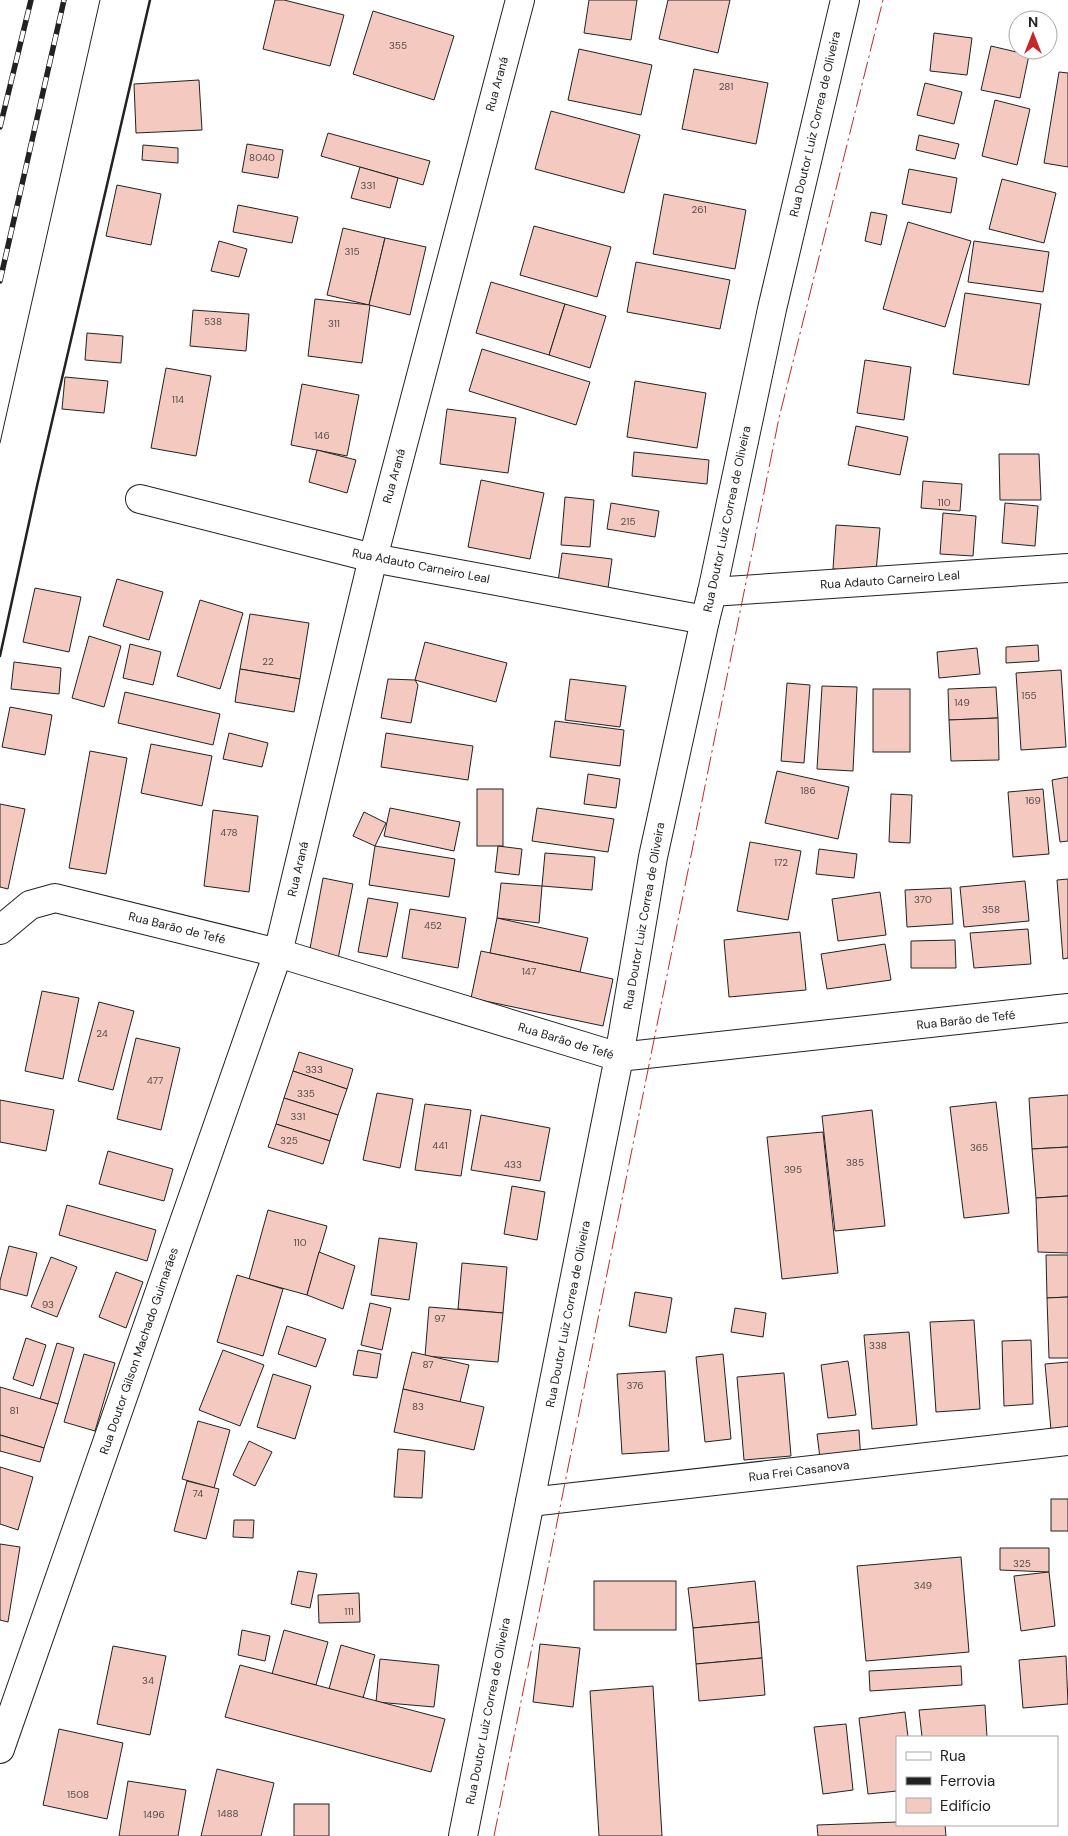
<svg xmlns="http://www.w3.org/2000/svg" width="1068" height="1836" font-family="'DM Sans',sans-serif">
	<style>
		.building { fill: #f3c9c0; stroke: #222 }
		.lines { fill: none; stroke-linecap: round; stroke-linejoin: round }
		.street-casing { stroke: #222; stroke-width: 30 }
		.secondary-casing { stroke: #222; stroke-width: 30 }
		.street { stroke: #fff; stroke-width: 28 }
		.secondary { stroke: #fff; stroke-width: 28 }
		.tram { stroke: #222; stroke-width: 1 }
		.rail-casing { stroke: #222; stroke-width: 5.5 }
		.rail { stroke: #fff; stroke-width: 4; stroke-dasharray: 11; stroke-linecap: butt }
		.wall { stroke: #222; stroke-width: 2.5 }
		.power { stroke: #c62828; stroke-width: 1; stroke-dasharray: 18 4 2.5 4; stroke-linecap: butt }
		.labels { text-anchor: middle; stroke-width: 4; stroke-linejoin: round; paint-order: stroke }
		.number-label { font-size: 10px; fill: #564c4a }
		.street-label { font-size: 12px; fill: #222; stroke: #fff }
	</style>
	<rect width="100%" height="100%" fill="#fff"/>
	<!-- building -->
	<g class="building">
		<path d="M275 0H284L344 15 330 66 263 49Z"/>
		<path d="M589 0H637L631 40 584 33Z"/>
		<path d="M668 0H730L718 53 659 39Z"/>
		<path d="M373 11 454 36 434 100 353 74Z"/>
		<path d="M934 33 972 38 967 75 930 71Z"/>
		<path d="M991 46 1029 55 1020 98 981 90Z"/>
		<path d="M579 49 652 65 641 115 568 100Z"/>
		<path d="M694 69 768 83 756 144 682 129Z"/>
		<path d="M1059 72 1068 73V167L1044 163Z"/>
		<path d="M199 80 202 130 136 133 134 84Z"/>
		<path d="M925 83 962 92 954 124 917 115Z"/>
		<path d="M995 100 1030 109 1017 165 982 156Z"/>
		<path d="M551 111 640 135 624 193 535 169Z"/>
		<path d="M328 133 430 161 423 185 321 156Z"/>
		<path d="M919 135 959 144 955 159 916 150Z"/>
		<path d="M247 144 283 150 278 178 242 172Z"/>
		<path d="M143 145 178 148V163L142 160Z"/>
		<path d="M360 167 398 178 390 208 351 198Z"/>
		<path d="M909 169 957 178 951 213 902 204Z"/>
		<path d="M1002 179 1056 193 1044 243 989 229Z"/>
		<path d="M117 185 161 194 151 245 106 236Z"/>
		<path d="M664 194 746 210 735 269 653 254Z"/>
		<path d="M238 205 298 217 292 243 233 232Z"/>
		<path d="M871 212 887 215 881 245 865 241Z"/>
		<path d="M908 222 971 241 945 327 883 309Z"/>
		<path d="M534 226 611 247 597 297 520 275Z"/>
		<path d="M343 228 385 238 369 305 327 295Z"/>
		<path d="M385 238 426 247 410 315 369 305Z"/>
		<path d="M219 241 247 249 239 277 211 271Z"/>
		<path d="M974 241 1049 252 1043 292 968 282Z"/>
		<path d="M636 262 730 280 720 329 627 312Z"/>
		<path d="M491 282 565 304 549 355 476 333Z"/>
		<path d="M965 293 1041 304 1029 385 953 374Z"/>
		<path d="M315 299 370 305 362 363 308 356Z"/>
		<path d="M565 304 606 316 590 368 549 355Z"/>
		<path d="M193 310 249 314 246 351 190 346Z"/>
		<path d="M87 333 123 336 121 363 85 360Z"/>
		<path d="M482 349 590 382 576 425 469 391Z"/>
		<path d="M865 360 911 367 904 420 857 413Z"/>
		<path d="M166 368 211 376 196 456 151 448Z"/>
		<path d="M65 377 108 381 104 413 62 409Z"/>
		<path d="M635 381 706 393 697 448 627 437Z"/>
		<path d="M302 384 359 395 347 456 291 445Z"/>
		<path d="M447 409 516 418 508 473 440 464Z"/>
		<path d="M856 426 908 437 900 475 848 465Z"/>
		<path d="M317 450 356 460 347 493 309 482Z"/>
		<path d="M634 452 709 460 707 484 632 476Z"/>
		<path d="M999 454H1039L1041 500H1000Z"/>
		<path d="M481 480 544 493 530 559 468 547Z"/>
		<path d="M923 481 962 484 960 511 921 508Z"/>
		<path d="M565 497 594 500 590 547 561 545Z"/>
		<path d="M611 503 659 511 655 537 607 529Z"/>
		<path d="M1005 503 1038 506 1035 546 1002 543Z"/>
		<path d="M943 513 976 516 973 556 940 554Z"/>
		<path d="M836 525 880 528 876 572 833 569Z"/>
		<path d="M562 553 612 559 608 588 558 582Z"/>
		<path d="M117 579 163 592 149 640 103 626Z"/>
		<path d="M35 588 81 597 69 652 23 642Z"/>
		<path d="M200 600 243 613 220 689 177 676Z"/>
		<path d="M250 614 309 623 300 679 240 669Z"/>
		<path d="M89 636 121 646 104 707 72 698Z"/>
		<path d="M425 642 507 663 496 702 415 680Z"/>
		<path d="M130 644 161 652 153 685 123 678Z"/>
		<path d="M1038 645 1039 661 1006 663V647Z"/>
		<path d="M977 648 980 674 939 678 937 652Z"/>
		<path d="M14 662 61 668 59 694 11 689Z"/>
		<path d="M240 669 300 679 294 712 235 702Z"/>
		<path d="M1061 670 1066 747 1021 750 1016 673Z"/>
		<path d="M388 679 415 680 418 685 411 723 381 718Z"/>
		<path d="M570 679 626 686 620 727 565 720Z"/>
		<path d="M787 683 810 685 804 763 781 761Z"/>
		<path d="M822 686 857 687 853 771 817 769Z"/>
		<path d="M996 687 998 718 949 720 948 689Z"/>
		<rect x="873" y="689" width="37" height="63"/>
		<path d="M125 692 220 714 213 745 118 723Z"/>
		<path d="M10 707 52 715 45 755 2 747Z"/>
		<path d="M998 718 999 760 951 761 949 720Z"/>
		<path d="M555 721 624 730 620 766 550 757Z"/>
		<path d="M229 733 268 743 262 767 223 759Z"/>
		<path d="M386 733 473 746 468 780 381 767Z"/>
		<path d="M151 744 212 756 202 806 141 793Z"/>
		<path d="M90 751 127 758 106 874 69 868Z"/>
		<path d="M777 771 849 787 838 839 765 823Z"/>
		<path d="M588 774 620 779 616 808 584 804Z"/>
		<path d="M1068 777V841L1060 842 1052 780Z"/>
		<rect x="477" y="789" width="26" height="57"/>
		<path d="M1043 789 1049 854 1013 857 1008 792Z"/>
		<path d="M891 794 912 795 910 843 889 842Z"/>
		<path d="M0 804 25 809 8 889 0 887Z"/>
		<path d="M390 808 460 822 454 851 384 836Z"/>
		<path d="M537 808 614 819 608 852 532 841Z"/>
		<path d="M213 810 258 816 249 892 204 886Z"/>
		<path d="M364 812 386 823 375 846 353 836Z"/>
		<path d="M750 842 801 851 788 920 737 911Z"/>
		<path d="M375 846 455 859 449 897 369 885Z"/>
		<path d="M498 846 522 849 519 875 495 872Z"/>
		<path d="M819 849 857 854 854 878 816 874Z"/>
		<path d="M545 853 595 857 592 890 542 886Z"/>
		<path d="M323 878 353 884 338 959 309 954Z"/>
		<path d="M1068 879V958L1063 959 1057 880Z"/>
		<path d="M1025 881 1029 921 964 927 960 887Z"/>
		<path d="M501 883 542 886 539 923 497 918Z"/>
		<path d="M951 888 953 924 907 927 905 890Z"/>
		<path d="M880 892 886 935 838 941 832 899Z"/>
		<path d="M368 898 398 903 387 957 358 952Z"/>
		<path d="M410 909 466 918 458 968 402 958Z"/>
		<path d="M497 918 588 938 580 972 490 953Z"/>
		<path d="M1028 929 1031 964 974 968 970 933Z"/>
		<path d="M800 932 806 990 729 997 724 940Z"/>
		<path d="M955 940 956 968H911V941Z"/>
		<path d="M885 944 891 980 827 989 821 954Z"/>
		<path d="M481 951 613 979 603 1026 471 998Z"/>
		<path d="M42 991 79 998 63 1079 25 1071Z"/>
		<path d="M99 1002 134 1011 113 1090 78 1081Z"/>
		<path d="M136 1038 180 1048 161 1130 117 1119Z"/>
		<path d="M299 1052 353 1069 347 1089 293 1071Z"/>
		<path d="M293 1071 347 1089 338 1115 284 1098Z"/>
		<path d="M377 1093 413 1099 400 1168 363 1160Z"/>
		<path d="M1068 1095V1147L1032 1149 1029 1098Z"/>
		<path d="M284 1098 338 1115 330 1141 276 1124Z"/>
		<path d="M0 1100 54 1110 46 1151 0 1142Z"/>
		<path d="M996 1102 1009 1213 964 1218 950 1107Z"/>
		<path d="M425 1104 471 1110 461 1176 415 1170Z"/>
		<path d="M872 1110 885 1226 835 1231 822 1116Z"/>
		<path d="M481 1115 550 1128 540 1181 471 1170Z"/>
		<path d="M276 1124 330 1141 323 1164 268 1147Z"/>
		<path d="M823 1132 838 1273 782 1279 767 1137Z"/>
		<path d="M1068 1147V1196L1036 1198 1032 1149Z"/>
		<path d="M108 1151 173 1169 164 1201 99 1184Z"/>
		<path d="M512 1186 545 1192 537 1240 504 1234Z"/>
		<path d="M1068 1196V1253L1038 1252 1036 1198Z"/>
		<path d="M67 1205 156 1230 147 1261 59 1235Z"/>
		<path d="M268 1210 327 1226 307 1295 249 1279Z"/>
		<path d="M379 1238 417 1243 409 1300 371 1295Z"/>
		<path d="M9 1246 37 1253 27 1296 0 1289V1281Z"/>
		<path d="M319 1252 355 1266 343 1309 307 1295Z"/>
		<path d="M1046 1255H1068V1297L1047 1298Z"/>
		<path d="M51 1257 77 1267 57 1317 31 1307Z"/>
		<path d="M462 1263 507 1267 503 1313 458 1309Z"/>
		<path d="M116 1272 143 1282 126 1328 99 1317Z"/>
		<path d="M237 1275 283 1289 263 1356 217 1342Z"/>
		<path d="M635 1292 672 1298 666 1333 629 1326Z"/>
		<path d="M1068 1297V1358H1049L1047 1298Z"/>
		<path d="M370 1303 391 1308 382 1350 361 1345Z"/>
		<path d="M429 1307 503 1313 498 1362 425 1356Z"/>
		<path d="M735 1308 766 1313 763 1337 731 1332Z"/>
		<path d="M974 1320 980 1409 936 1412 930 1322Z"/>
		<path d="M287 1326 326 1339 316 1367 278 1354Z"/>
		<path d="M909 1332 917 1425 872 1429 864 1335Z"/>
		<path d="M26 1338 46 1345 33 1386 13 1379Z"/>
		<path d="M1031 1340 1033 1404 1004 1406 1002 1341Z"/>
		<path d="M57 1343 74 1348 58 1404 40 1399Z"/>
		<path d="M223 1350 264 1365 240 1426 199 1410Z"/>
		<path d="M358 1350 381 1354 377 1378 353 1375Z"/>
		<path d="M412 1352 469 1365 460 1402 403 1389Z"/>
		<path d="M84 1354 115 1363 95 1431 64 1422Z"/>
		<path d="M723 1354 731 1439 705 1442 696 1357Z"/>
		<path d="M848 1361 856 1415 828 1418 821 1365Z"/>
		<path d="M1068 1362V1428L1051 1430 1045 1364Z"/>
		<path d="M665 1371 669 1451 622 1454 617 1374Z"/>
		<path d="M784 1373 791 1456 744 1460 737 1377Z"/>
		<path d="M273 1374 311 1386 295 1439 257 1427Z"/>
		<path d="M0 1387 58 1404 44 1448 0 1435Z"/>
		<path d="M403 1389 484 1407 474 1450 394 1432Z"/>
		<path d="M198 1421 230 1430 214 1488 182 1479Z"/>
		<path d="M859 1430 861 1462 821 1466 817 1434Z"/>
		<path d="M0 1435 44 1448 40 1462 0 1451Z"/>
		<path d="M249 1441 272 1452 255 1486 233 1475Z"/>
		<path d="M398 1449 425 1451 422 1498 394 1497Z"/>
		<path d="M0 1467 33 1477 18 1530 0 1524Z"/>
		<path d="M187 1481 219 1489 206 1539 174 1531Z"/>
		<rect x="1051" y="1499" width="17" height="32"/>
		<path d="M234 1520H254L253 1538 233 1537Z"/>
		<path d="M0 1544 20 1547 8 1622 0 1620Z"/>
		<path d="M1000 1548H1049V1572L1000 1570Z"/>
		<path d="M961 1557 969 1652 866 1661 857 1566Z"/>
		<path d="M298 1571 317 1574 310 1608 291 1604Z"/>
		<path d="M1049 1572 1055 1626 1021 1631 1014 1576Z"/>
		<rect x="594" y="1581" width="82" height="49"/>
		<path d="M755 1581 759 1622 693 1628 688 1588Z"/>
		<path d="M359 1593 360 1622 319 1623 318 1595Z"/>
		<path d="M759 1622 762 1658 696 1664 693 1628Z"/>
		<path d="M242 1630 270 1636 265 1661 238 1655Z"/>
		<path d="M284 1630 328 1642 316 1685 272 1674Z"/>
		<path d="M540 1644 580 1648 573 1707 533 1702Z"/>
		<path d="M341 1645 375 1655 363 1698 329 1689Z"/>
		<path d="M113 1646 166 1656 150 1735 97 1724Z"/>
		<path d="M1066 1656 1068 1704 1023 1708 1019 1660Z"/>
		<path d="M762 1658 765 1695 699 1701 696 1664Z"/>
		<path d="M380 1659 439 1665 434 1707 376 1702Z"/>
		<path d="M240 1665 445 1719 431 1772 225 1717Z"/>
		<path d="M961 1666 962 1685 870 1691 869 1671Z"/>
		<path d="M653 1686 662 1836H599L590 1691Z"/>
		<path d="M985 1705 987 1737H922L919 1710Z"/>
		<path d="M905 1712 908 1737H897V1791L868 1794 859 1718Z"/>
		<path d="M846 1724 853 1790 823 1794 814 1727Z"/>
		<path d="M59 1729 123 1743 107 1819 43 1805Z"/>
		<path d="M217 1769 274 1783 261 1836H201Z"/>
		<path d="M128 1781 186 1790 178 1836H119Z"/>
		<rect x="294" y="1804" width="35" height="32"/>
		<path d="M897 1822V1825H945L946 1836H818L817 1825Z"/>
	</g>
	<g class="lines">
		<!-- street casing -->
		<g class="street-casing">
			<g id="street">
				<path d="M140 499 373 558 705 620"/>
				<path d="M712 592 1068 568"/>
				<path d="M0 930 30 905 55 898 278 953 619 1057 1068 1008"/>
				<path d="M530 1502 1068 1441"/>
				<path d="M0 1749 278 953 373 558 520 0"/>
			</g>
		</g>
		<!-- secondary casing -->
		<g class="secondary-casing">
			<path id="secondary" d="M463 1836 619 1057 653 857 705 620 712 592 772 309 845 0"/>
		</g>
		<!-- street -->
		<use href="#street" class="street"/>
		<!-- secondary -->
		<use href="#secondary" class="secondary"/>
		<!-- tram -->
		<path class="tram" d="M0 443 100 0"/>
		<!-- rail casing -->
		<g class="rail-casing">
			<g id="rail">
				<path d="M0 127 31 0"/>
				<path d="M0 281 64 0"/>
			</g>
		</g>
		<!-- rail -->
		<use href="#rail" class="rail"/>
		<!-- wall -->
		<path class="wall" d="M0 656 37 486 150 0"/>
		<!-- power -->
		<path class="power" d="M494 1836 779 418 883 0"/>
	</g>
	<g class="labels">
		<!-- number labels -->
		<g class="number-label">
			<text x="398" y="49">355</text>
			<text x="726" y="90">281</text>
			<text x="262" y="161">8040</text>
			<text x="368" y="189">331</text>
			<text x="699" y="213">261</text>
			<text x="352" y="255">315</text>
			<text x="213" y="325">538</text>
			<text x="334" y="327">311</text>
			<text x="178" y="403">114</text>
			<text x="322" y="439">146</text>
			<text x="944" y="506">110</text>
			<text x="628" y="525">215</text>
			<text x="268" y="665">22</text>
			<text x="1029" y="699">155</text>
			<text x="962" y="706">149</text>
			<text x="808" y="794">186</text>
			<text x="1033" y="804">169</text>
			<text x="229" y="836">478</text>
			<text x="781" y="866">172</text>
			<text x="923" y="903">370</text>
			<text x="991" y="913">358</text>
			<text x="433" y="929">452</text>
			<text x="529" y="975">147</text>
			<text x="102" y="1037">24</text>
			<text x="314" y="1073">333</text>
			<text x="155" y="1084">477</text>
			<text x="306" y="1097">335</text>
			<text x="298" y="1120">331</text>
			<text x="289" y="1144">325</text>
			<text x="440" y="1149">441</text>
			<text x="979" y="1151">365</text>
			<text x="855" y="1166">385</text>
			<text x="513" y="1168">433</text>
			<text x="793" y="1173">395</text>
			<text x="300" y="1246">110</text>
			<text x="48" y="1308">93</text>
			<text x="440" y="1322">97</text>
			<text x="878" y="1349">338</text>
			<text x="428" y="1368">87</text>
			<text x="635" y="1389">376</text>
			<text x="418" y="1410">83</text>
			<text x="14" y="1414">81</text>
			<text x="198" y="1497">74</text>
			<text x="1022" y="1567">325</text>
			<text x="923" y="1589">349</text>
			<text x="349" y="1615">111</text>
			<text x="148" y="1684">34</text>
			<text x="78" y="1798">1508</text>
			<text x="228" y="1817">1488</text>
			<text x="154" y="1818">1496</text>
		</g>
		<!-- street labels -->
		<g class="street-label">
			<text transform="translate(497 84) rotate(-75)" y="4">Rua Araná</text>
			<text transform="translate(815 124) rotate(-77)" y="4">Rua Doutor Luiz Correa de Oliveira</text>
			<text transform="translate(394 476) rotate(-75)" y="4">Rua Araná</text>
			<text transform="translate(727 519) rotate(-78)" y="4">Rua Doutor Luiz Correa de Oliveira</text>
			<text transform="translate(421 566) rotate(11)" y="4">Rua Adauto Carneiro Leal</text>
			<text transform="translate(890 580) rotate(-4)" y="4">Rua Adauto Carneiro Leal</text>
			<text transform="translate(298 869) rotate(-77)" y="4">Rua Araná</text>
			<text transform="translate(644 916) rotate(-80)" y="4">Rua Doutor Luiz Correa de Oliveira</text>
			<text transform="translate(177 928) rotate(14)" y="4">Rua Barão de Tefé</text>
			<text transform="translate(966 1020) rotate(-6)" y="4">Rua Barão de Tefé</text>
			<text transform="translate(566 1041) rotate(17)" y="4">Rua Barão de Tefé</text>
			<text transform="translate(568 1314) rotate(-79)" y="4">Rua Doutor Luiz Correa de Oliveira</text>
			<text transform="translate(139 1351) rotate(-71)" y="4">Rua Doutor Gilson Machado Guimarães</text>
			<text transform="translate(799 1471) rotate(-7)" y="4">Rua Frei Casanova</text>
			<text transform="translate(488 1711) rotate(-79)" y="4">Rua Doutor Luiz Correa de Oliveira</text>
		</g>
	</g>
	<!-- legend -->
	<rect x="896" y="1736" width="162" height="90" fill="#ffffff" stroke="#a7a7a7"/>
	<rect x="906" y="1752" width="25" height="8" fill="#ffffff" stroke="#a7a7a7"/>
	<text x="940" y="1761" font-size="15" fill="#222222">Rua</text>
	<rect x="906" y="1777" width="25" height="8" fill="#222222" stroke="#a7a7a7"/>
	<text x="940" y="1786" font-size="15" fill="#222222">Ferrovia</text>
	<rect x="906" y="1798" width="25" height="15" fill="#f3c9c0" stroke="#a7a7a7"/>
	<text x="940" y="1811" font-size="15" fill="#222222">Edifício</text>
	<!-- north arrow -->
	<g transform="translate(1033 35)"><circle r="24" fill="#ffffff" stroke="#a7a7a7"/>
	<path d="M0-4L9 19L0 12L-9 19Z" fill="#c62828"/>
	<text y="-8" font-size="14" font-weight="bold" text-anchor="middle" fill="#222222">N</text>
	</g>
</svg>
